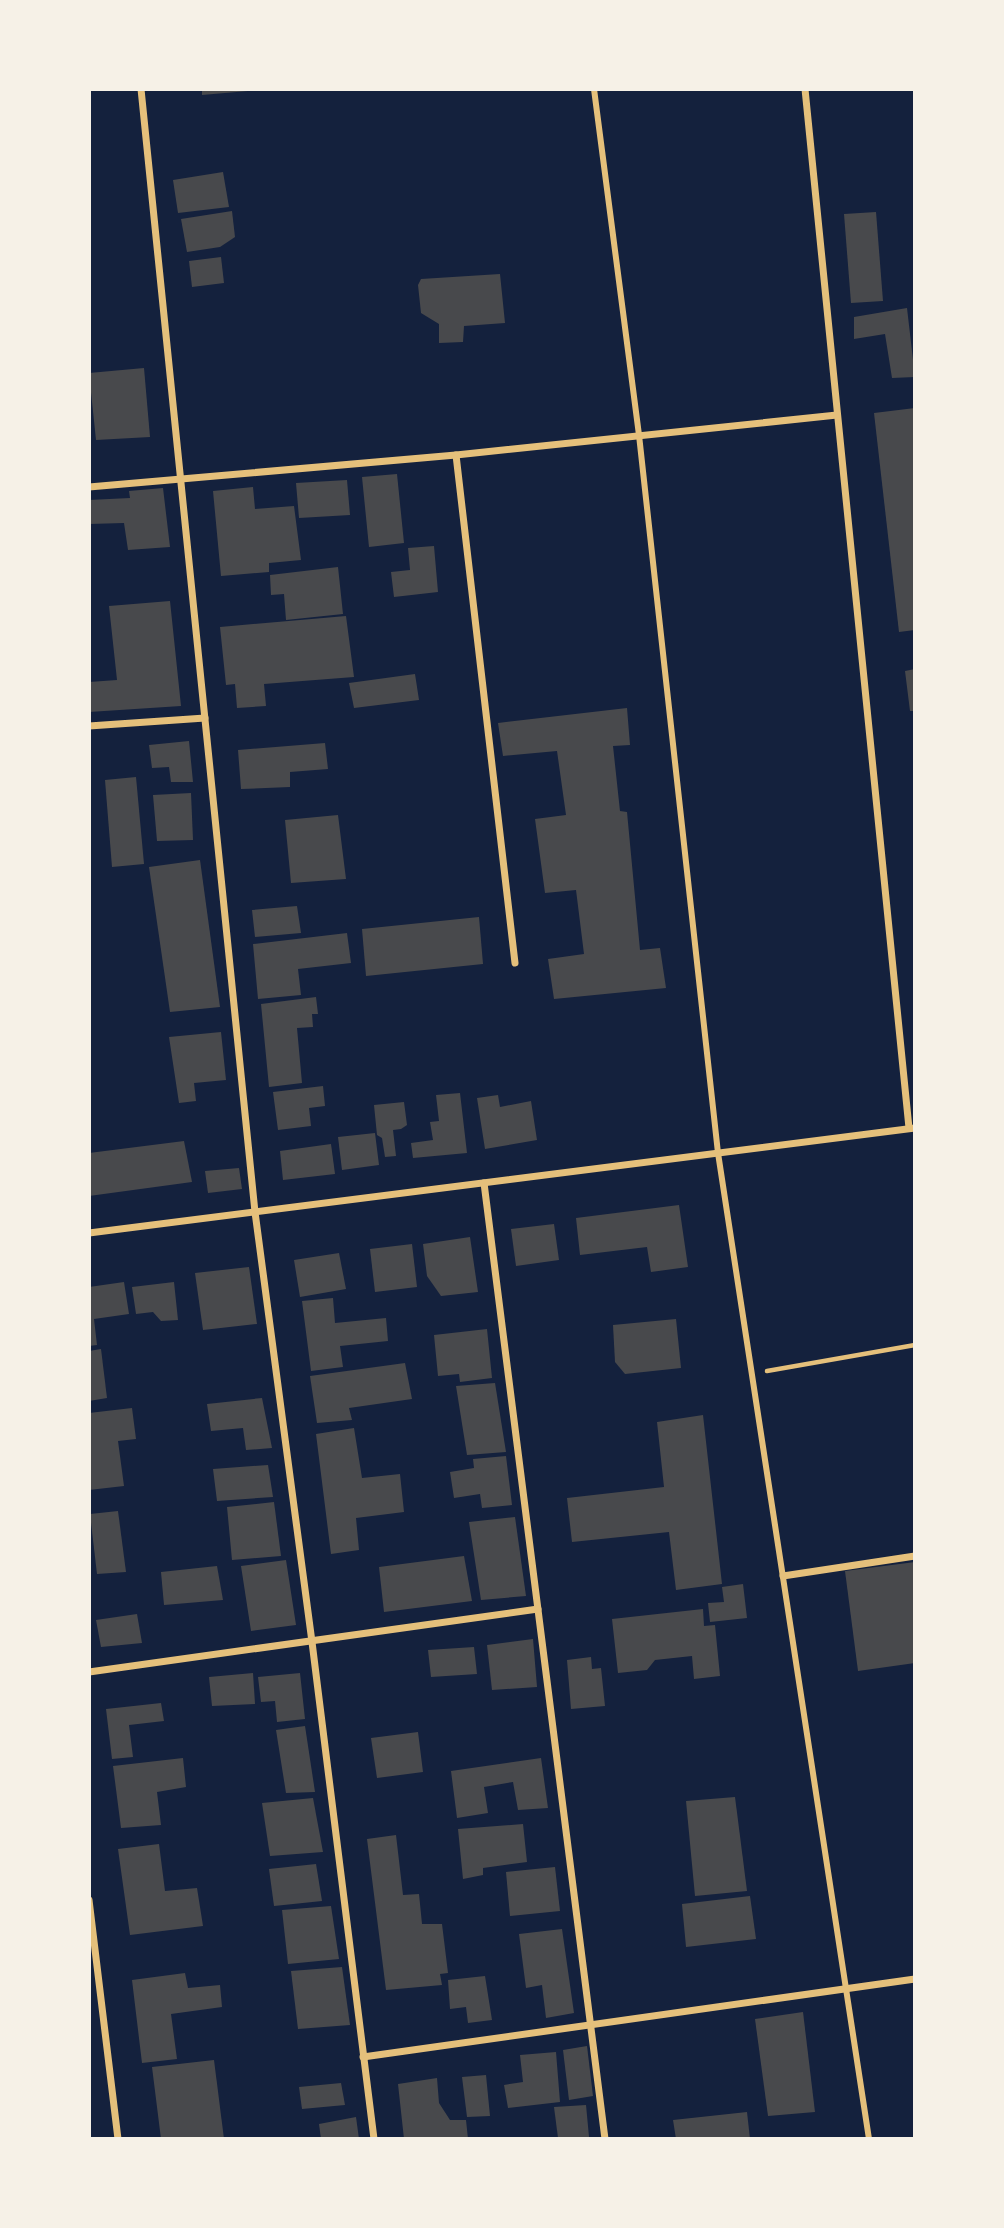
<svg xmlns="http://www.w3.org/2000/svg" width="1004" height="2228" font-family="Inter,sans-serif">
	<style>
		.building { fill: #48494c }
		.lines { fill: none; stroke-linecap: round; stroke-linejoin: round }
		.path { stroke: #e5c07b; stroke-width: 4.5 }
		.pedestrian { stroke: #e5c07b; stroke-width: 6 }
		.minor { stroke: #e5c07b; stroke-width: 7 }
	</style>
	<rect width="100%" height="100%" fill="#14213d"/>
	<!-- building -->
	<g class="building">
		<path d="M202 89H248V91L202 95Z"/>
		<path d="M223 172 229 207 178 213 173 180Z"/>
		<path d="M232 211 235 237 220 247 187 252 181 219Z"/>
		<path d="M876 212 883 301 851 303 844 214Z"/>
		<path d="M221 257 224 283 192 287 189 261Z"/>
		<path d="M500 274 505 323 464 326 463 342 439 343V324L421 313 418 285 421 279Z"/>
		<path d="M907 308 915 377 892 378 885 334 854 339V317Z"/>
		<path d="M144 368 150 437 96 440 89 373Z"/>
		<path d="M915 408V630L899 632 874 413Z"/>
		<path d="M397 474 404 543 369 547 362 477Z"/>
		<path d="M347 480 350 515 299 518 296 483Z"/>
		<path d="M253 487 255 509 294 506 301 560 269 563V572L221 576 213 491Z"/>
		<path d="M163 488 170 547 128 550 124 523 89 524V500L130 498 129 491Z"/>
		<path d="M434 546 438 592 394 597 391 572 410 570 408 548Z"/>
		<path d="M338 567 343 614 286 620 284 594 271 595 270 575Z"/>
		<path d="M170 601 181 706 89 712V682L117 680 109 606Z"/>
		<path d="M346 616 354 677 264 684 266 706 237 708 235 684 226 685 220 627Z"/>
		<path d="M915 669V711H910L905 671Z"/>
		<path d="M415 674 419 700 354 708 349 683Z"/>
		<path d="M627 708 630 745 613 746 620 811 627 812 640 950 660 948 666 988 554 999 548 959 584 954 576 890 545 893 535 819 566 815 557 751 503 756 498 723Z"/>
		<path d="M189 741 193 782H171L169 767 152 768 149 745Z"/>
		<path d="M325 743 328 769 290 772V787L241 789 238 750Z"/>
		<path d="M136 777 144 864 112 867 105 780Z"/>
		<path d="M191 793 193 840 157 841 153 795Z"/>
		<path d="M338 815 346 879 291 883 285 820Z"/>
		<path d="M200 860 220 1007 170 1012 149 867Z"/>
		<path d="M297 906 301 933 255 937 252 910Z"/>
		<path d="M479 917 483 964 366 976 362 929Z"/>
		<path d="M347 933 351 963 298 969 301 995 258 999 253 944Z"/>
		<path d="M316 997 318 1014H312L313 1027 297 1028 302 1083 269 1087 261 1004Z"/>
		<path d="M221 1032 226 1080 194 1083 196 1101 179 1103 169 1037Z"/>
		<path d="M323 1086 325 1106 309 1108 311 1126 278 1130 273 1092Z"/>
		<path d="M460 1093 467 1153 413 1158 411 1143 433 1140 430 1122 439 1121 436 1095Z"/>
		<path d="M498 1095 500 1107 531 1101 537 1140 485 1149 477 1098Z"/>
		<path d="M404 1102 407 1125 401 1129 393 1130 396 1156 385 1157 382 1138 377 1135 374 1105Z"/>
		<path d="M375 1133 379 1165 342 1170 338 1137Z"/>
		<path d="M184 1141 192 1182 89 1196V1153Z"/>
		<path d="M331 1144 335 1174 283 1180 280 1151Z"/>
		<path d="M239 1168 242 1189 208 1193 205 1171Z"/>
		<path d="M679 1205 688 1267 651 1272 647 1247 580 1255 576 1218Z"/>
		<path d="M554 1224 559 1260 516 1266 511 1229Z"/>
		<path d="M470 1237 478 1292 441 1296 427 1276 423 1244Z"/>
		<path d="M412 1244 417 1287 375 1292 370 1249Z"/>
		<path d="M339 1253 346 1289 300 1297 294 1260Z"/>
		<path d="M249 1267 257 1324 203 1330 195 1273Z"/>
		<path d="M124 1282 129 1314 94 1319 97 1345 89 1346V1287Z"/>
		<path d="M174 1282 178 1320 161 1321 153 1312 136 1314 132 1287Z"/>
		<path d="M333 1298 335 1323 386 1318 388 1341 340 1346 343 1367 311 1371 302 1301Z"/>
		<path d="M676 1319 681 1368 625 1374 615 1362 613 1325Z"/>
		<path d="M487 1329 492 1378 460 1382 459 1374 438 1376 434 1335Z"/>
		<path d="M101 1349 107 1398 89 1401V1351Z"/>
		<path d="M405 1363 412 1399 349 1408 352 1420 317 1423 310 1376Z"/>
		<path d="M495 1383 506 1452 467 1455 456 1386Z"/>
		<path d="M262 1398 272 1448 246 1450 243 1428 211 1431 207 1404Z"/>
		<path d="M132 1408 136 1439 118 1441 124 1486 89 1490V1413Z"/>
		<path d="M703 1415 722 1584 676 1590 669 1532 572 1542 567 1498 664 1487 657 1422Z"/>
		<path d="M354 1428 362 1478 400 1474 404 1512 356 1518 359 1550 331 1554 316 1434Z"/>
		<path d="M506 1456 512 1505 482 1508 480 1494 454 1498 450 1472 474 1468 473 1459Z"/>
		<path d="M268 1465 273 1497 217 1501 213 1469Z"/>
		<path d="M274 1502 281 1556 232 1560 227 1507Z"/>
		<path d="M118 1511 126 1572 97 1574 90 1514Z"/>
		<path d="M515 1517 526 1596 481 1600 469 1522Z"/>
		<path d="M464 1556 472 1601 384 1612 379 1567Z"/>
		<path d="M286 1560 296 1625 251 1631 241 1566Z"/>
		<path d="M915 1562V1663L858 1671 845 1571Z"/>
		<path d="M217 1566 223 1600 164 1605 161 1572Z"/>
		<path d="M743 1584 747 1618 710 1622 708 1603 724 1602 722 1587Z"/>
		<path d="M703 1609 704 1626 715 1625 720 1676 694 1679 692 1656 655 1660 647 1670 618 1673 612 1619Z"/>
		<path d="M137 1614 142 1643 101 1647 96 1620Z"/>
		<path d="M533 1639 537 1687 492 1690 487 1645Z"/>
		<path d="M474 1647 477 1674 431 1677 428 1650Z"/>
		<path d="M591 1657 592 1669 601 1668 605 1706 571 1709 567 1660Z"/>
		<path d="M253 1673 255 1704 212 1706 209 1677Z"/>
		<path d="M300 1673 305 1719 277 1722 275 1701 261 1702 258 1677Z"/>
		<path d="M161 1703 164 1721 129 1725 133 1757 112 1759 106 1709Z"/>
		<path d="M305 1726 315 1792 286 1793 276 1730Z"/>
		<path d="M418 1732 423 1772 377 1778 371 1738Z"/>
		<path d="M183 1758 186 1787 157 1792 161 1825 121 1828 113 1766Z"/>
		<path d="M541 1758 548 1808 518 1810 513 1782 484 1787 488 1813 457 1818 451 1771Z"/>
		<path d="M735 1797 747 1891 695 1896 686 1801Z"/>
		<path d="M313 1798 323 1852 270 1856 262 1803Z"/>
		<path d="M523 1824 527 1862 483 1868V1875L463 1879 458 1829Z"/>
		<path d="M396 1835 403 1895 419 1894 422 1924H442L448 1973 440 1974 442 1985 386 1990 367 1839Z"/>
		<path d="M159 1844 165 1891 197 1888 203 1926 130 1935 118 1849Z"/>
		<path d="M316 1864 322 1901 274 1906 269 1869Z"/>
		<path d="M555 1867 560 1911 510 1916 506 1872Z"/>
		<path d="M750 1896 756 1939 686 1947 682 1904Z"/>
		<path d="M331 1906 339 1959 288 1964 282 1910Z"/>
		<path d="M562 1929 574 2013 546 2018 542 1985 526 1988 519 1934Z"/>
		<path d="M342 1967 350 2025 298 2029 291 1971Z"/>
		<path d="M185 1973 188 1988 220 1985 222 2007 171 2014 177 2059 142 2063 132 1980Z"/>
		<path d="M485 1976 492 2020 468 2023 466 2007 450 2009 448 1980Z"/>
		<path d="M803 2012 815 2112 768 2116 755 2019Z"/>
		<path d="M587 2046 593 2096 569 2100 563 2050Z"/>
		<path d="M556 2052 560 2102 508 2108 504 2085 523 2082 520 2055Z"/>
		<path d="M214 2060 224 2139H161L152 2067Z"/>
		<path d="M486 2075 490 2116 467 2117 462 2077Z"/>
		<path d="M437 2078 439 2103 450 2120H466L468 2139H404L398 2084Z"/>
		<path d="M341 2083 345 2105 302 2109 299 2087Z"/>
		<path d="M586 2105 589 2137 558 2138 554 2107Z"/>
		<path d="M747 2112 750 2139H676L673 2120Z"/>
		<path d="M356 2117 359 2139H321L319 2124Z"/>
	</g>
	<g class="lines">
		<!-- path -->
		<path class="path" d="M767 1371 915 1345"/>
		<!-- pedestrian -->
		<path class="pedestrian" d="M594 89 639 435 718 1153 869 2139"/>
		<!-- minor -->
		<g class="minor">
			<path d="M141 89 255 1212 312 1642 374 2139"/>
			<path d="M805 89 909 1128"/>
			<path d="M456 455 515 963"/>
			<path d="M89 487 456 455 837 415"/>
			<path d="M89 726 205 718"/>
			<path d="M484 1183 605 2139"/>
			<path d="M89 1233 915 1128"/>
			<path d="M783 1576 915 1556"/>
			<path d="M89 1672 538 1609"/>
			<path d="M89 1900 118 2139"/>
			<path d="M363 2057 915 1979"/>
		</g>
	</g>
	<!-- border -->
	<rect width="1004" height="2228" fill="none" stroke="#f6f1e7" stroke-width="182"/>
</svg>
